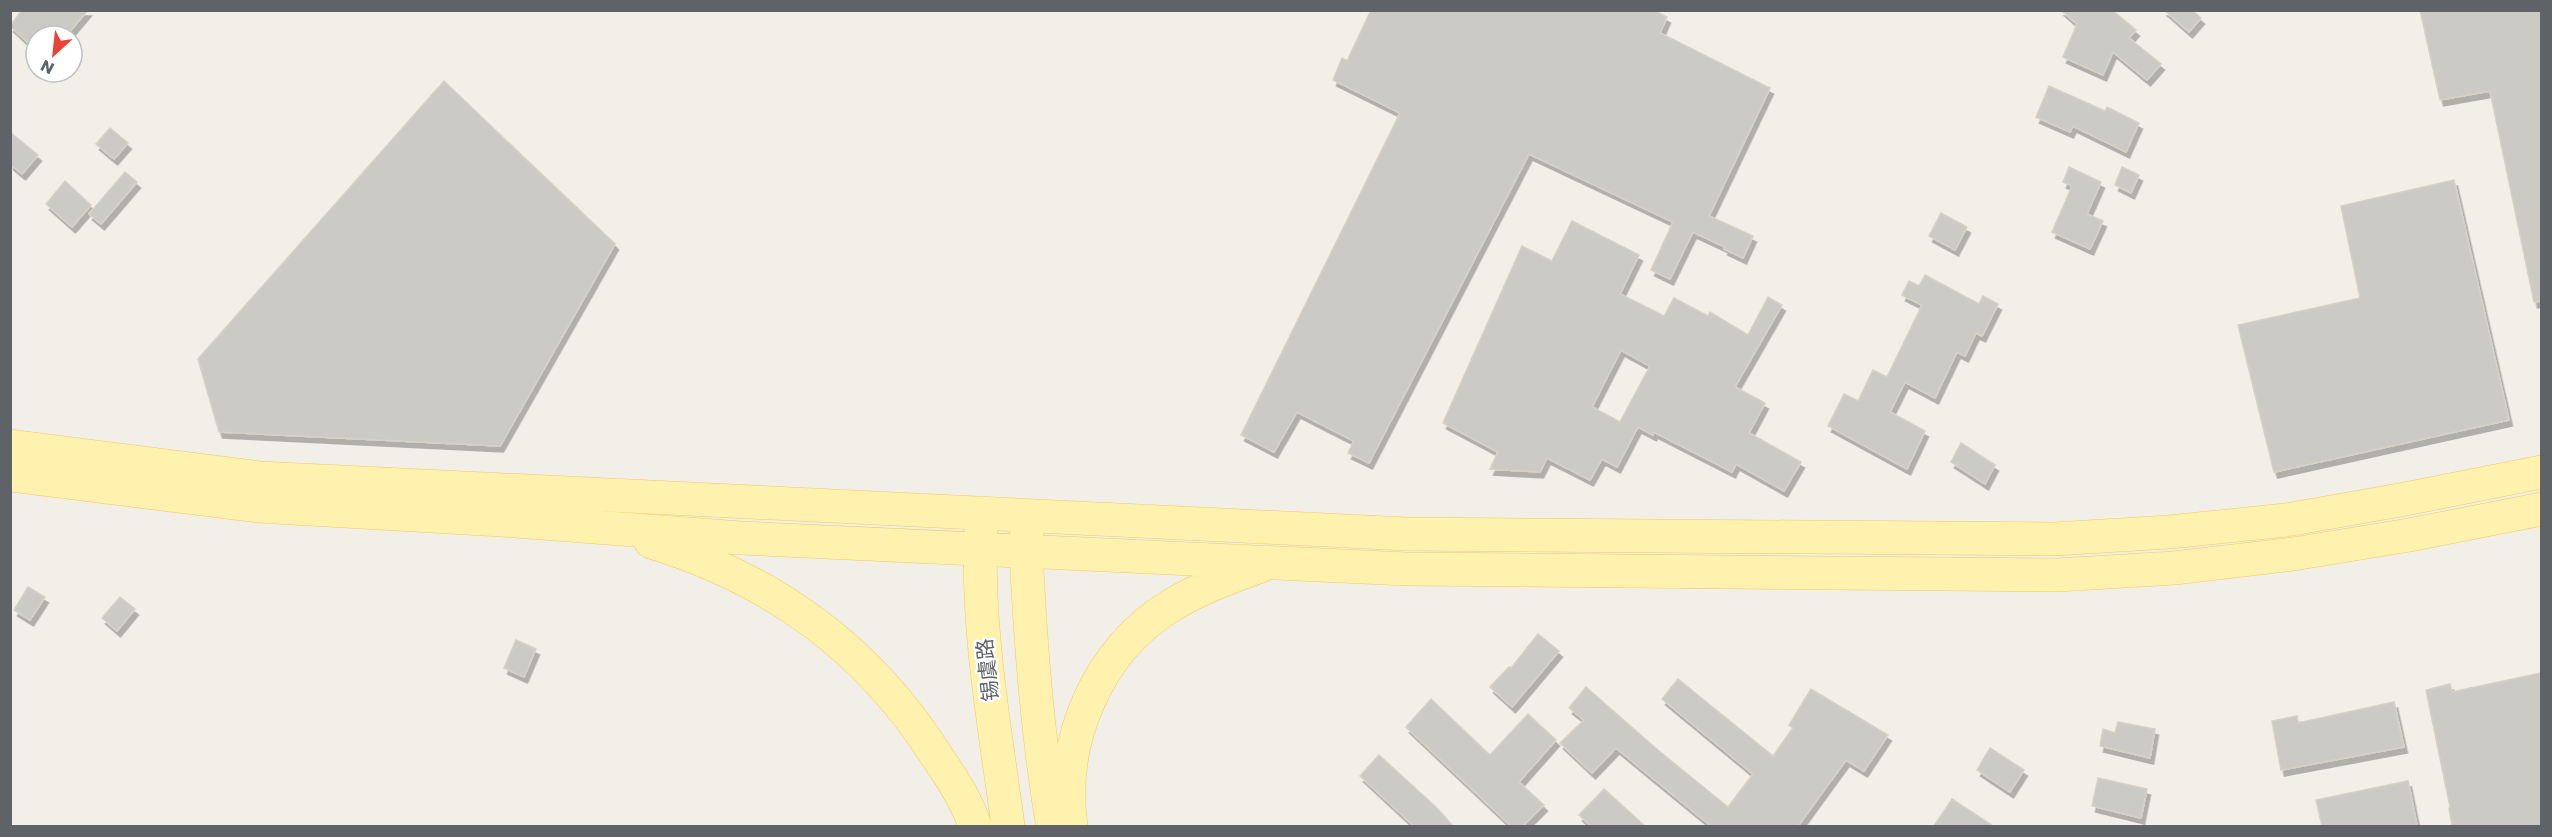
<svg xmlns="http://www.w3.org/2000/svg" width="2552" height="837" font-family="Poppins,'Noto Sans SC',sans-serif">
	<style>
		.building { fill: #cccac5; stroke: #d6d1c6; stroke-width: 1.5; fill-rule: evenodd; filter: url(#shadow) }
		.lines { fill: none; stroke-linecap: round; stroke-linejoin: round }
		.primary-casing { stroke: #f2c960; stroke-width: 34 }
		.primary { stroke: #fff2af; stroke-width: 33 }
		.labels { text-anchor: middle; stroke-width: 4.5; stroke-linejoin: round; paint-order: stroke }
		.street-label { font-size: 21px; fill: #5f6368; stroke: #fff }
	</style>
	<defs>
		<filter id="shadow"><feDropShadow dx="3.5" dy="6" stdDeviation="0" flood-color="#0004"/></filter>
	</defs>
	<rect width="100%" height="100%" fill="#f1efe8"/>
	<!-- building -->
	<g class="building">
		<path d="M22 10H88L66 36H36V50L10 26Z"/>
		<path d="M1371 10H1653L1667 17 1660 33 1770 88 1709 216 1753 236 1743 258 1724 249 1725 247 1693 232 1670 279 1651 270 1673 222 1529 154 1369 463 1348 453 1354 441 1297 412 1274 452 1241 435 1400 113 1333 80 1342 58 1347 61Z"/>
		<path d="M2061 10H2112L2136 30 2129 38 2161 64 2147 80 2113 52 2103 75 2063 57 2077 24Z"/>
		<path d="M2164 10H2192L2201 18 2189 32Z"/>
		<path d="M2420 10H2541V301L2534 302 2490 91 2440 100Z"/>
		<path d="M444 81 615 244 500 446 219 432 198 359Z"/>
		<path d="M2049 86 2105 111 2107 107 2139 123 2126 152 2073 126 2070 132 2036 117Z"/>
		<path d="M110 128 128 143 114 159 96 144Z"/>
		<path d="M10 132 38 155 22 174 10 164Z"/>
		<path d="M2069 167 2101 182 2087 214 2103 221 2090 249 2052 232 2072 186 2063 182Z"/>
		<path d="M2122 167 2139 175 2131 193 2115 185Z"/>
		<path d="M125 172 137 182 101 224 89 214Z"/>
		<path d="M2454 180 2509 420 2274 472 2238 325 2360 298 2341 206Z"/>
		<path d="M65 181 91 205 72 227 46 204Z"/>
		<path d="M1941 213 1967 227 1955 250 1929 236Z"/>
		<path d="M1572 221 1639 255 1620 294 1664 316 1674 298 1708 316 1710 312 1748 335 1768 297 1782 305 1735 387 1765 403 1749 433 1801 462 1784 491 1736 464 1732 472 1654 432 1653 435 1638 427 1617 467 1602 459 1590 480 1547 458 1540 472 1490 469 1498 452 1443 423 1522 246 1552 261ZM1621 350 1650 366 1620 422 1592 407Z"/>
		<path d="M1925 275 1979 304 1983 296 1998 304 1982 336 1976 333 1965 356 1957 352 1935 398 1905 382 1890 412 1925 431 1907 469 1828 426 1844 394 1858 401 1873 370 1887 377 1922 305 1902 295 1909 281 1919 286Z"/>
		<path d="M1961 443 1995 465 1985 484 1951 462Z"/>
		<path d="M28 587 45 597 30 620 14 610Z"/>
		<path d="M120 597 135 609 117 631 102 618Z"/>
		<path d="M1538 634 1559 651 1512 707 1490 687 1509 667 1511 668Z"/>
		<path d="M516 640 536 649 524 677 504 668Z"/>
		<path d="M2541 673V826H2452L2449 808 2450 807 2426 690 2450 684 2452 692Z"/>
		<path d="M1678 679 1773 756 1793 728 1789 725 1811 689 1888 735 1864 771 1846 760 1798 826H1711L1616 748 1592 773 1560 743 1584 720 1569 708 1586 687 1659 751 1728 807 1753 774 1662 699Z"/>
		<path d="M1431 699 1490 755 1528 714 1556 740 1519 782 1544 805 1523 826H1511L1406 727Z"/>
		<path d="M2394 702 2404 747 2281 770 2272 721 2297 716 2298 723Z"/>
		<path d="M2118 722 2155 729 2150 758 2100 746 2103 729 2115 733Z"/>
		<path d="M1990 748 2024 770 2010 792 1977 770Z"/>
		<path d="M1379 755 1438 809 1453 826H1414L1360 776Z"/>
		<path d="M2098 778 2147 789 2141 818 2092 806Z"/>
		<path d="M2408 781 2417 826H2322L2316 800Z"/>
		<path d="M1604 789 1645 826H1591L1579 815Z"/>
		<path d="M1952 799 1993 826H1934Z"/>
	</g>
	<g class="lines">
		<!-- primary casing -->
		<g class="primary-casing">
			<g id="primary">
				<path d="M10 446 260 478 1407 534 2054 539 2169 532 2286 520 2400 500 2542 472"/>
				<path d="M10 475 258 506 502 520 741 538 1407 569 2057 575 2174 568 2293 554 2409 535 2542 509"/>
				<path d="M981 527C976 627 995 728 1008 826"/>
				<path d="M1027 527 1026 549C1030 640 1037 732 1052 822"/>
				<path d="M651 542C772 579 867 647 936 755 951 777 967 801 975 826"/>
				<path d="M1071 826C1059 742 1097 650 1172 605 1200 588 1231 577 1261 566"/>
			</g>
		</g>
		<!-- primary -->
		<use href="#primary" class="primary"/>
	</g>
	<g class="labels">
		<!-- street labels -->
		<g class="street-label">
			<text transform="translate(988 670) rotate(-96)" y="7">锡虞路</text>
		</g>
	</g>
	<!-- border -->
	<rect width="2552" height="837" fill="none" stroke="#5f6368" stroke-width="24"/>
	<!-- north arrow -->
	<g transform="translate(54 54) rotate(207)"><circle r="28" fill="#ffffff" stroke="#bfc1c3" stroke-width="1.5"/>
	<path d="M0-4.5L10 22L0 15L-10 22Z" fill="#ea4335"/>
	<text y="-9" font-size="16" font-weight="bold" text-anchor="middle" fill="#5f6368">N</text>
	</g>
</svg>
